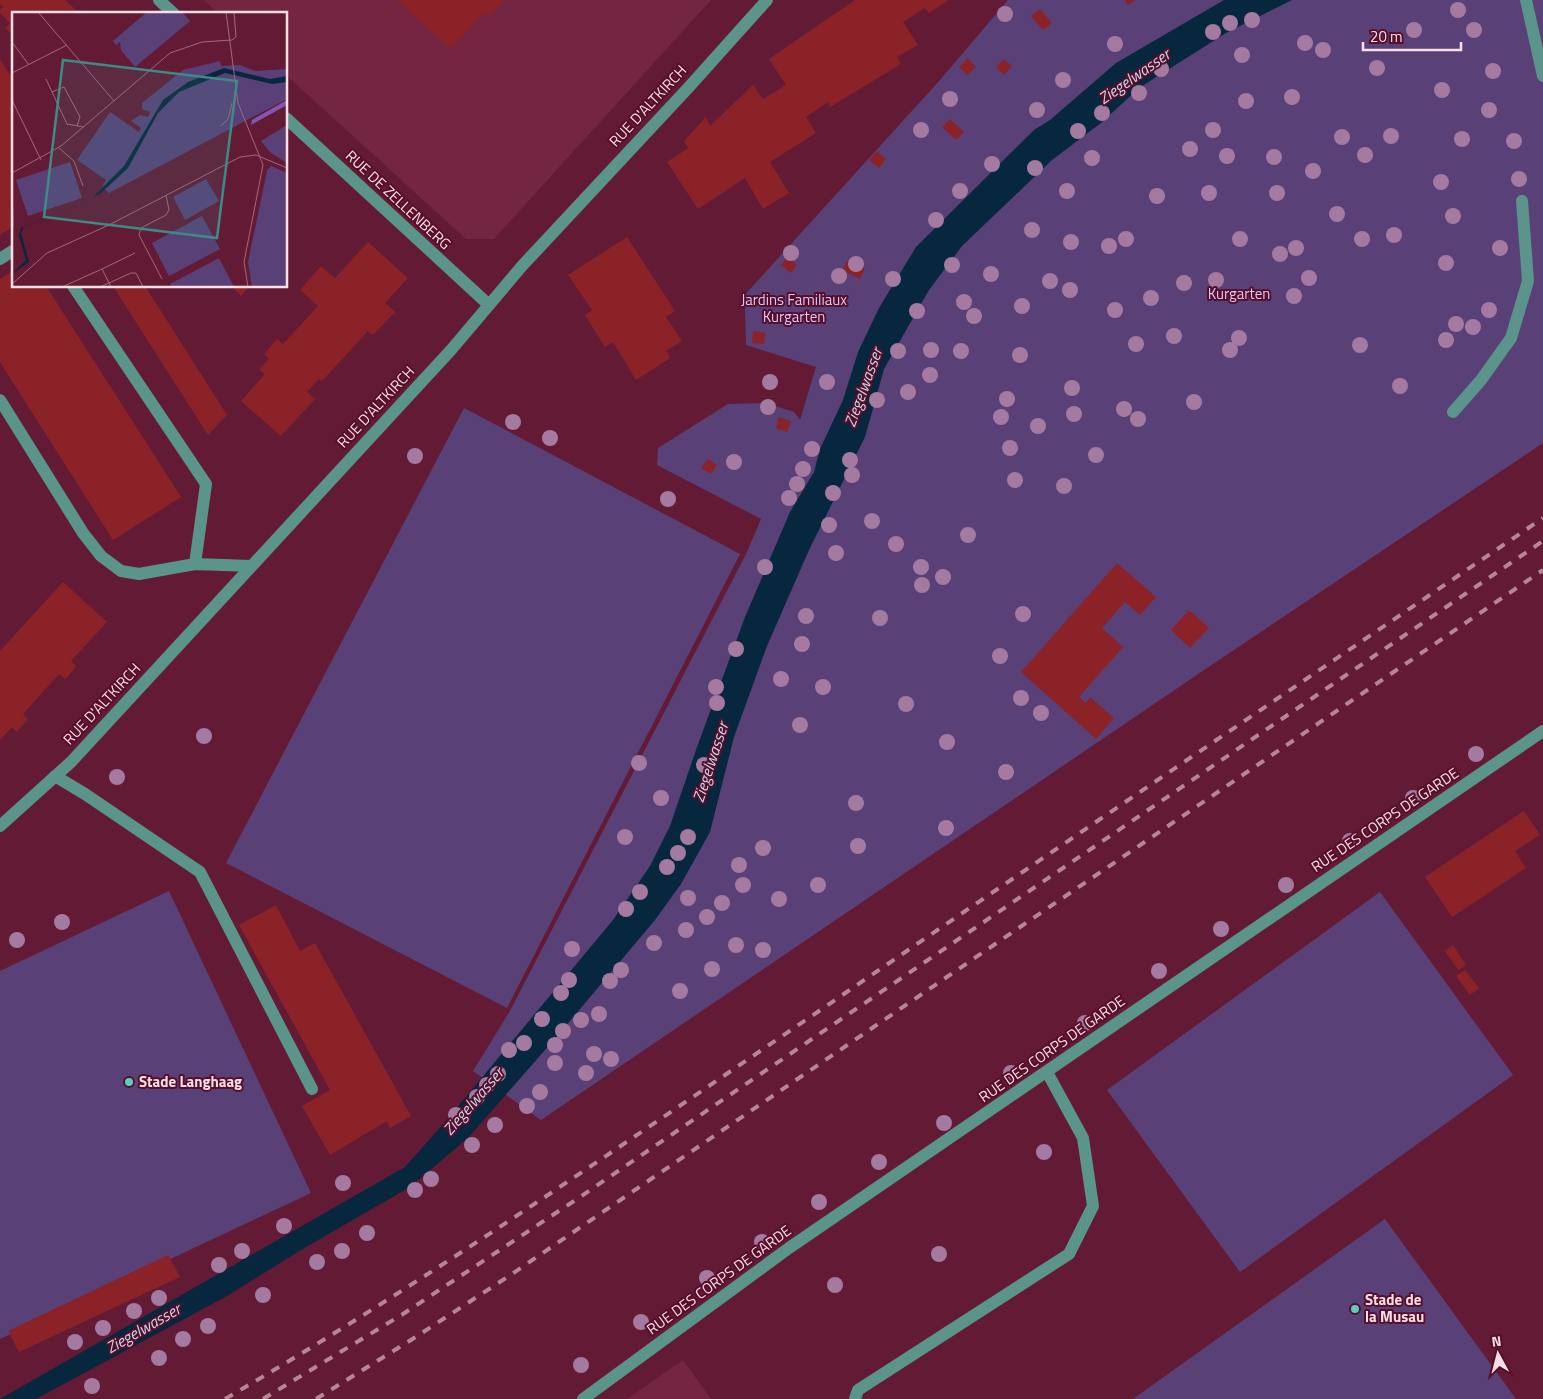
<svg xmlns="http://www.w3.org/2000/svg" width="1543" height="1399" font-family="'Titillium Web',sans-serif">
	<style>
		.built { fill: #742541 }
		.green { fill: #594178 }
		.water { fill: #06273d }
		.building { fill: #8a2228 }
		.lines { fill: none; stroke-linecap: round; stroke-linejoin: round }
		.minor { stroke: #5a948a; stroke-width: 12 }
		.rail { stroke: #b68695; stroke-width: 4; stroke-dasharray: 9 9; stroke-linecap: butt }
		.tree { fill: #a57aa0 }
		.poi-dot { fill: #5acebd; stroke: #570e2b; stroke-width: 2 }
		.labels { text-anchor: middle; stroke-width: 4; stroke-linejoin: round; paint-order: stroke }
		.street-label { font-size: 15px; fill: #fadfe5; stroke: #570e2b }
		.park-label { font-size: 15px; fill: #dbc8f8; stroke: #570e2b }
		.poi-label { font-size: 15px; font-weight: bold; fill: #fadfe5; stroke: #570e2b; text-anchor: start }
		.water-label { font-size: 16px; font-style: italic; fill: #c5dbed; stroke: #570e2b }
		.inset-road { fill: none; stroke: #9f697b; stroke-width: 1 }
		.view { fill: #3e8b86; fill-opacity: 0.15; stroke: #3e8b86; stroke-width: 2.5 }
		.inset-edge { fill: none; stroke: #fadfe5; stroke-width: 2.5 }
	</style>
	<rect width="100%" height="100%" fill="#631b35"/>
	<!-- built -->
	<g class="built">
		<path d="M204 0H711L494 239H466L286 75V14H219Z"/>
		<path d="M683 1360 711 1399H627Z"/>
	</g>
	<!-- green -->
	<g class="green">
		<path d="M1008 0H1543V443L1207 668 541 1120 473 1071 510 1011 746 554 761 519 657 465 658 448 728 404 766 403 794 412 800 420 816 367 746 345 745 307 741 299 940 80Z"/>
		<path d="M464 408 740 554 507 1008 226 863Z"/>
		<path d="M169 891 311 1193 0 1339V971Z"/>
		<path d="M1380 892 1513 1075 1240 1272 1107 1090Z"/>
		<path d="M1385 1219 1516 1399H1133Z"/>
	</g>
	<!-- water -->
	<path class="water" d="M1224 0H1292L1226 33 1139 88 1101 123 1052 160 962 246 929 290 884 369 865 437 809 550 767 646 734 737 710 832 681 884 655 920 559 1034 468 1138 410 1187 306 1247 227 1296 36 1399H0L405 1167 445 1122 613 920 650 866 670 826 697 747 745 617 790 512 814 472 820 449 843 400 858 352 879 308 916 247 1034 130 1050 120 1116 63Z"/>
	<!-- building -->
	<g class="building">
		<path d="M0 0H65L80 14H14V36L5 28 10 23 0 13V10L3 7 0 4Z"/>
		<path d="M396 0H504L489 17 485 12 451 49Z"/>
		<path d="M855 0H949L929 13 925 8 903 22 918 45 897 57 901 64 830 107 828 102 806 117 816 133 770 162 789 193 763 209 745 178 698 209 667 162 688 148 684 141 706 117 710 126 753 85 763 99 786 85 769 59Z"/>
		<path d="M1125 0H1136L1128 5Z"/>
		<path d="M1040 9 1052 23 1043 30 1031 16Z"/>
		<path d="M968 58 976 67 967 75 959 67Z"/>
		<path d="M0 59 14 81V226L0 235Z"/>
		<path d="M1004 59 1012 66 1004 75 996 67Z"/>
		<path d="M950 119 964 132 956 140 942 127Z"/>
		<path d="M877 151 886 159 879 168 869 160Z"/>
		<path d="M627 237 675 311 666 317 682 341 666 351 670 358 636 380 613 342 605 347 585 315 592 310 568 275Z"/>
		<path d="M368 242 408 278 385 303 395 312 373 335 368 331 322 381 319 379 307 392 315 399 281 436 241 401 265 374 259 370 269 359 264 354 277 339 283 344 318 306 300 290 321 266 335 278Z"/>
		<path d="M788 257 797 265 791 273 781 265Z"/>
		<path d="M848 260 865 268 860 279 842 270Z"/>
		<path d="M14 270V286H46L181 497 113 540 0 362V279Z"/>
		<path d="M113 286H145L227 415 208 435Z"/>
		<path d="M231 286H250L241 296Z"/>
		<path d="M753 331 765 333 764 344 752 343Z"/>
		<path d="M779 417 791 421 787 432 776 428Z"/>
		<path d="M708 459 717 465 711 474 701 468Z"/>
		<path d="M1117 563 1156 597 1140 615 1125 602 1102 628 1123 647 1079 697 1086 703 1090 697 1114 718 1096 739 1021 672Z"/>
		<path d="M63 582 107 622 71 661 76 666 70 674 65 679 59 674 23 714 28 719 17 732 12 727 0 740V651Z"/>
		<path d="M1189 610 1209 628 1190 648 1171 630Z"/>
		<path d="M1524 811 1540 835 1515 851 1526 868 1452 917 1425 877Z"/>
		<path d="M276 905 300 951 315 943 411 1116 390 1128 387 1121 330 1155 302 1106 330 1090 239 925Z"/>
		<path d="M1453 945 1466 965 1458 970 1445 951Z"/>
		<path d="M1465 970 1479 988 1470 995 1456 976Z"/>
		<path d="M168 1255 180 1277 19 1352 8 1331Z"/>
	</g>
	<g class="lines">
		<!-- minor -->
		<g class="minor">
			<path d="M159 0 174 14"/>
			<path d="M1526 0 1543 76"/>
			<path d="M286 118 489 305"/>
			<path d="M0 259 14 250"/>
			<path d="M73 286 206 484 195 564"/>
			<path d="M0 400 83 533 101 556 121 571 139 574 195 564 251 566"/>
			<path d="M1453 412 1481 380 1511 338 1528 281 1522 201"/>
			<path d="M55 776 85 794 200 872 312 1089"/>
			<path d="M0 826 71 762 451 350 522 266 689 87 767 0"/>
			<path d="M583 1399 789 1248 1543 731"/>
			<path d="M855 1399 858 1390 1069 1254 1093 1206 1083 1138 1047 1072"/>
		</g>
		<!-- rail -->
		<g class="rail">
			<path d="M225 1399C429 1280 623 1144 819 1011 1060 846 1302 682 1543 518"/>
			<path d="M263 1399 403 1314 580 1197 1543 541"/>
			<path d="M316 1399 414 1338 509 1276 1543 570"/>
		</g>
	</g>
	<!-- trees -->
	<g class="tree">
		<circle cx="1458" cy="10" r="8"/>
		<circle cx="1005" cy="14" r="8"/>
		<circle cx="1252" cy="20" r="8"/>
		<circle cx="1230" cy="23" r="8"/>
		<circle cx="1414" cy="30" r="8"/>
		<circle cx="1474" cy="30" r="8"/>
		<circle cx="1213" cy="32" r="8"/>
		<circle cx="1305" cy="43" r="8"/>
		<circle cx="1115" cy="44" r="8"/>
		<circle cx="1323" cy="50" r="8"/>
		<circle cx="1242" cy="55" r="8"/>
		<circle cx="1377" cy="68" r="8"/>
		<circle cx="1161" cy="69" r="8"/>
		<circle cx="1493" cy="71" r="8"/>
		<circle cx="1063" cy="80" r="8"/>
		<circle cx="1442" cy="90" r="8"/>
		<circle cx="1139" cy="93" r="8"/>
		<circle cx="1292" cy="97" r="8"/>
		<circle cx="950" cy="99" r="8"/>
		<circle cx="1246" cy="101" r="8"/>
		<circle cx="1037" cy="110" r="8"/>
		<circle cx="1489" cy="110" r="8"/>
		<circle cx="1102" cy="113" r="8"/>
		<circle cx="921" cy="130" r="8"/>
		<circle cx="1213" cy="130" r="8"/>
		<circle cx="1078" cy="131" r="8"/>
		<circle cx="1391" cy="136" r="8"/>
		<circle cx="1342" cy="137" r="8"/>
		<circle cx="1462" cy="139" r="8"/>
		<circle cx="1514" cy="141" r="8"/>
		<circle cx="1190" cy="149" r="8"/>
		<circle cx="1365" cy="155" r="8"/>
		<circle cx="1227" cy="156" r="8"/>
		<circle cx="1274" cy="157" r="8"/>
		<circle cx="1092" cy="158" r="8"/>
		<circle cx="992" cy="164" r="8"/>
		<circle cx="1035" cy="168" r="8"/>
		<circle cx="1313" cy="171" r="8"/>
		<circle cx="1519" cy="179" r="8"/>
		<circle cx="1441" cy="182" r="8"/>
		<circle cx="960" cy="191" r="8"/>
		<circle cx="1067" cy="191" r="8"/>
		<circle cx="1209" cy="193" r="8"/>
		<circle cx="1277" cy="193" r="8"/>
		<circle cx="1157" cy="196" r="8"/>
		<circle cx="1337" cy="214" r="8"/>
		<circle cx="1453" cy="216" r="8"/>
		<circle cx="936" cy="220" r="8"/>
		<circle cx="1032" cy="230" r="8"/>
		<circle cx="1394" cy="235" r="8"/>
		<circle cx="1126" cy="239" r="8"/>
		<circle cx="1240" cy="239" r="8"/>
		<circle cx="1362" cy="239" r="8"/>
		<circle cx="1071" cy="242" r="8"/>
		<circle cx="1109" cy="246" r="8"/>
		<circle cx="1296" cy="248" r="8"/>
		<circle cx="1500" cy="248" r="8"/>
		<circle cx="791" cy="253" r="8"/>
		<circle cx="1280" cy="254" r="8"/>
		<circle cx="1446" cy="263" r="8"/>
		<circle cx="856" cy="264" r="8"/>
		<circle cx="952" cy="265" r="8"/>
		<circle cx="991" cy="274" r="8"/>
		<circle cx="839" cy="276" r="8"/>
		<circle cx="1309" cy="278" r="8"/>
		<circle cx="893" cy="279" r="8"/>
		<circle cx="1216" cy="280" r="8"/>
		<circle cx="1050" cy="281" r="8"/>
		<circle cx="1184" cy="283" r="8"/>
		<circle cx="1070" cy="290" r="8"/>
		<circle cx="1294" cy="296" r="8"/>
		<circle cx="1151" cy="298" r="8"/>
		<circle cx="964" cy="302" r="8"/>
		<circle cx="1022" cy="306" r="8"/>
		<circle cx="1115" cy="310" r="8"/>
		<circle cx="1489" cy="310" r="8"/>
		<circle cx="917" cy="311" r="8"/>
		<circle cx="974" cy="316" r="8"/>
		<circle cx="1456" cy="324" r="8"/>
		<circle cx="1473" cy="327" r="8"/>
		<circle cx="1174" cy="336" r="8"/>
		<circle cx="1239" cy="338" r="8"/>
		<circle cx="1446" cy="340" r="8"/>
		<circle cx="1136" cy="344" r="8"/>
		<circle cx="1360" cy="345" r="8"/>
		<circle cx="931" cy="350" r="8"/>
		<circle cx="1230" cy="350" r="8"/>
		<circle cx="898" cy="351" r="8"/>
		<circle cx="961" cy="351" r="8"/>
		<circle cx="1020" cy="355" r="8"/>
		<circle cx="930" cy="375" r="8"/>
		<circle cx="770" cy="382" r="8"/>
		<circle cx="827" cy="382" r="8"/>
		<circle cx="1400" cy="386" r="8"/>
		<circle cx="1072" cy="388" r="8"/>
		<circle cx="908" cy="392" r="8"/>
		<circle cx="1007" cy="399" r="8"/>
		<circle cx="877" cy="400" r="8"/>
		<circle cx="1194" cy="402" r="8"/>
		<circle cx="768" cy="407" r="8"/>
		<circle cx="1124" cy="409" r="8"/>
		<circle cx="1074" cy="414" r="8"/>
		<circle cx="1001" cy="417" r="8"/>
		<circle cx="1138" cy="419" r="8"/>
		<circle cx="513" cy="422" r="8"/>
		<circle cx="1038" cy="426" r="8"/>
		<circle cx="550" cy="438" r="8"/>
		<circle cx="1010" cy="448" r="8"/>
		<circle cx="812" cy="449" r="8"/>
		<circle cx="1096" cy="455" r="8"/>
		<circle cx="415" cy="456" r="8"/>
		<circle cx="850" cy="460" r="8"/>
		<circle cx="734" cy="462" r="8"/>
		<circle cx="803" cy="469" r="8"/>
		<circle cx="852" cy="475" r="8"/>
		<circle cx="1015" cy="480" r="8"/>
		<circle cx="797" cy="484" r="8"/>
		<circle cx="1064" cy="486" r="8"/>
		<circle cx="833" cy="493" r="8"/>
		<circle cx="789" cy="498" r="8"/>
		<circle cx="668" cy="499" r="8"/>
		<circle cx="872" cy="521" r="8"/>
		<circle cx="829" cy="525" r="8"/>
		<circle cx="968" cy="535" r="8"/>
		<circle cx="896" cy="544" r="8"/>
		<circle cx="836" cy="553" r="8"/>
		<circle cx="765" cy="567" r="8"/>
		<circle cx="921" cy="567" r="8"/>
		<circle cx="943" cy="577" r="8"/>
		<circle cx="922" cy="585" r="8"/>
		<circle cx="1023" cy="614" r="8"/>
		<circle cx="806" cy="616" r="8"/>
		<circle cx="880" cy="618" r="8"/>
		<circle cx="802" cy="644" r="8"/>
		<circle cx="736" cy="649" r="8"/>
		<circle cx="1000" cy="656" r="8"/>
		<circle cx="781" cy="679" r="8"/>
		<circle cx="716" cy="687" r="8"/>
		<circle cx="823" cy="687" r="8"/>
		<circle cx="1021" cy="698" r="8"/>
		<circle cx="717" cy="703" r="8"/>
		<circle cx="906" cy="704" r="8"/>
		<circle cx="1041" cy="713" r="8"/>
		<circle cx="800" cy="725" r="8"/>
		<circle cx="204" cy="736" r="8"/>
		<circle cx="947" cy="742" r="8"/>
		<circle cx="1476" cy="754" r="8"/>
		<circle cx="639" cy="763" r="8"/>
		<circle cx="704" cy="765" r="8"/>
		<circle cx="1006" cy="772" r="8"/>
		<circle cx="117" cy="777" r="8"/>
		<circle cx="661" cy="798" r="8"/>
		<circle cx="1413" cy="798" r="8"/>
		<circle cx="856" cy="803" r="8"/>
		<circle cx="946" cy="828" r="8"/>
		<circle cx="625" cy="837" r="8"/>
		<circle cx="688" cy="837" r="8"/>
		<circle cx="1350" cy="841" r="8"/>
		<circle cx="858" cy="846" r="8"/>
		<circle cx="763" cy="848" r="8"/>
		<circle cx="678" cy="853" r="8"/>
		<circle cx="739" cy="865" r="8"/>
		<circle cx="667" cy="867" r="8"/>
		<circle cx="743" cy="885" r="8"/>
		<circle cx="818" cy="885" r="8"/>
		<circle cx="1286" cy="885" r="8"/>
		<circle cx="640" cy="892" r="8"/>
		<circle cx="688" cy="898" r="8"/>
		<circle cx="779" cy="899" r="8"/>
		<circle cx="722" cy="903" r="8"/>
		<circle cx="626" cy="909" r="8"/>
		<circle cx="707" cy="917" r="8"/>
		<circle cx="62" cy="922" r="8"/>
		<circle cx="1221" cy="929" r="8"/>
		<circle cx="686" cy="930" r="8"/>
		<circle cx="17" cy="940" r="8"/>
		<circle cx="654" cy="943" r="8"/>
		<circle cx="736" cy="945" r="8"/>
		<circle cx="572" cy="949" r="8"/>
		<circle cx="763" cy="950" r="8"/>
		<circle cx="712" cy="969" r="8"/>
		<circle cx="621" cy="970" r="8"/>
		<circle cx="1159" cy="971" r="8"/>
		<circle cx="569" cy="980" r="8"/>
		<circle cx="610" cy="981" r="8"/>
		<circle cx="680" cy="991" r="8"/>
		<circle cx="561" cy="993" r="8"/>
		<circle cx="599" cy="1014" r="8"/>
		<circle cx="542" cy="1019" r="8"/>
		<circle cx="581" cy="1020" r="8"/>
		<circle cx="1085" cy="1023" r="8"/>
		<circle cx="563" cy="1031" r="8"/>
		<circle cx="524" cy="1043" r="8"/>
		<circle cx="555" cy="1045" r="8"/>
		<circle cx="509" cy="1050" r="8"/>
		<circle cx="594" cy="1054" r="8"/>
		<circle cx="611" cy="1059" r="8"/>
		<circle cx="555" cy="1063" r="8"/>
		<circle cx="586" cy="1073" r="8"/>
		<circle cx="1011" cy="1073" r="8"/>
		<circle cx="498" cy="1074" r="8"/>
		<circle cx="487" cy="1085" r="8"/>
		<circle cx="540" cy="1092" r="8"/>
		<circle cx="477" cy="1097" r="8"/>
		<circle cx="527" cy="1106" r="8"/>
		<circle cx="456" cy="1115" r="8"/>
		<circle cx="944" cy="1123" r="8"/>
		<circle cx="495" cy="1125" r="8"/>
		<circle cx="472" cy="1145" r="8"/>
		<circle cx="1044" cy="1152" r="8"/>
		<circle cx="879" cy="1162" r="8"/>
		<circle cx="431" cy="1179" r="8"/>
		<circle cx="343" cy="1183" r="8"/>
		<circle cx="415" cy="1190" r="8"/>
		<circle cx="819" cy="1202" r="8"/>
		<circle cx="284" cy="1226" r="8"/>
		<circle cx="367" cy="1233" r="8"/>
		<circle cx="762" cy="1242" r="8"/>
		<circle cx="242" cy="1251" r="8"/>
		<circle cx="342" cy="1251" r="8"/>
		<circle cx="939" cy="1254" r="8"/>
		<circle cx="317" cy="1262" r="8"/>
		<circle cx="219" cy="1265" r="8"/>
		<circle cx="707" cy="1278" r="8"/>
		<circle cx="835" cy="1285" r="8"/>
		<circle cx="263" cy="1295" r="8"/>
		<circle cx="159" cy="1298" r="8"/>
		<circle cx="134" cy="1311" r="8"/>
		<circle cx="641" cy="1322" r="8"/>
		<circle cx="208" cy="1326" r="8"/>
		<circle cx="103" cy="1328" r="8"/>
		<circle cx="183" cy="1339" r="8"/>
		<circle cx="75" cy="1342" r="8"/>
		<circle cx="159" cy="1358" r="8"/>
		<circle cx="581" cy="1365" r="8"/>
		<circle cx="92" cy="1386" r="8"/>
	</g>
	<!-- markers -->
	<g class="poi-dot">
		<circle cx="129" cy="1082" r="5"/>
		<circle cx="1355" cy="1309" r="5"/>
	</g>
	<g class="labels">
		<!-- street labels -->
		<g class="street-label">
			<text transform="translate(648 106) rotate(-47)" y="5">RUE D'ALTKIRCH</text>
			<text transform="translate(398 200) rotate(43)" y="5">RUE DE ZELLENBERG</text>
			<text transform="translate(376 407) rotate(-47)" y="5">RUE D'ALTKIRCH</text>
			<text transform="translate(102 704) rotate(-47)" y="5">RUE D'ALTKIRCH</text>
			<text transform="translate(1385 820) rotate(-34)" y="5">RUE DES CORPS DE GARDE</text>
			<text transform="translate(1052 1049) rotate(-35)" y="5">RUE DES CORPS DE GARDE</text>
			<text transform="translate(719 1280) rotate(-36)" y="5">RUE DES CORPS DE GARDE</text>
		</g>
		<!-- park labels -->
		<g class="park-label">
			<text x="1239" y="299">Kurgarten</text>
			<text x="794" y="305">Jardins Familiaux<tspan x="794" dy="17">Kurgarten</tspan></text>
		</g>
		<!-- poi labels -->
		<g class="poi-label">
			<text x="139" y="1087">Stade Langhaag</text>
			<text x="1365" y="1305">Stade de<tspan x="1365" dy="17">la Musau</tspan></text>
		</g>
		<!-- water labels -->
		<g class="water-label">
			<text transform="translate(1134 76) rotate(-35)" y="6">Ziegelwasser</text>
			<text transform="translate(863 387) rotate(-70)" y="6">Ziegelwasser</text>
			<text transform="translate(710 762) rotate(-72)" y="6">Ziegelwasser</text>
			<text transform="translate(473 1101) rotate(-49)" y="6">Ziegelwasser</text>
			<text transform="translate(143 1328) rotate(-30)" y="6">Ziegelwasser</text>
		</g>
	</g>
	<!-- overview -->
	<g transform="translate(12 12)">
		<rect width="275" height="275" fill="#631b35"/>
		<path d="M135 0H170L178 9 123 55 109 38 108 30 104 33 101 29ZM208 49 209 54 228 53 243 59 275 57V87L97 181 90 175 94 168 65 148 98 100 127 120 129 116 119 109 128 103 136 105 138 100 130 97V91L171 58ZM275 113V151L259 141 249 129ZM58 150 70 186 16 204 4 168ZM259 154 275 161V275H240L236 250 255 159ZM194 167 207 189 173 208 161 185ZM190 204 208 237 157 264 140 231ZM207 246 222 275H160L158 272Z" fill="#594178"/>
		<path d="M275 88V93L239 113 240 108Z" fill="#8058b2"/>
		<path d="M212 56 258 67 275 64V70L260 72 213 61 167 80 146 101 116 156 88 182 12 215 9 221 17 250 0 262 14 248 7 224 9 216 81 185 112 154 151 88 176 70Z" fill="#06273d"/>
		<path class="inset-road" d="M26 0 102 89M214 0 226 91 251 153 232 250 236 275M220 28 224 25 222 0M0 30 17 53M0 61 55 33M34 67 55 112 72 115M40 80 52 75 68 105 65 114M0 88 29 148M209 114 216 107 220 91M47 136 62 149 71 174M0 161 49 134 158 41 190 30 220 28M0 161 1 215M90 257 123 241M150 267 127 223 129 216 154 203 157 198 154 183M0 272 35 241 97 213 228 145 244 143 275 156M50 275 90 257 99 275M88 275 119 261H124L131 275"/>
		<path class="view" d="M51 48 225 69 205 226 32 205Z"/>
		<rect width="275" height="275" class="inset-edge"/>
	</g>
	<!-- north arrow -->
	<g transform="translate(1498 1354) rotate(353)" stroke="#570e2b" stroke-width="4" paint-order="stroke">
	<path d="M0-4L9 19L0 12L-9 19Z" fill="#fadfe5"/>
	<text y="-8" font-size="14" font-weight="bold" text-anchor="middle" fill="#fadfe5">N</text>
	</g>
	<!-- scale -->
	<path d="M1363 42v8h98v-8" fill="none" stroke="#fadfe5" stroke-width="2.5"/>
	<text x="1370" y="42" font-size="15" fill="#fadfe5" stroke="#570e2b" stroke-width="4" paint-order="stroke">20 m</text>
</svg>
